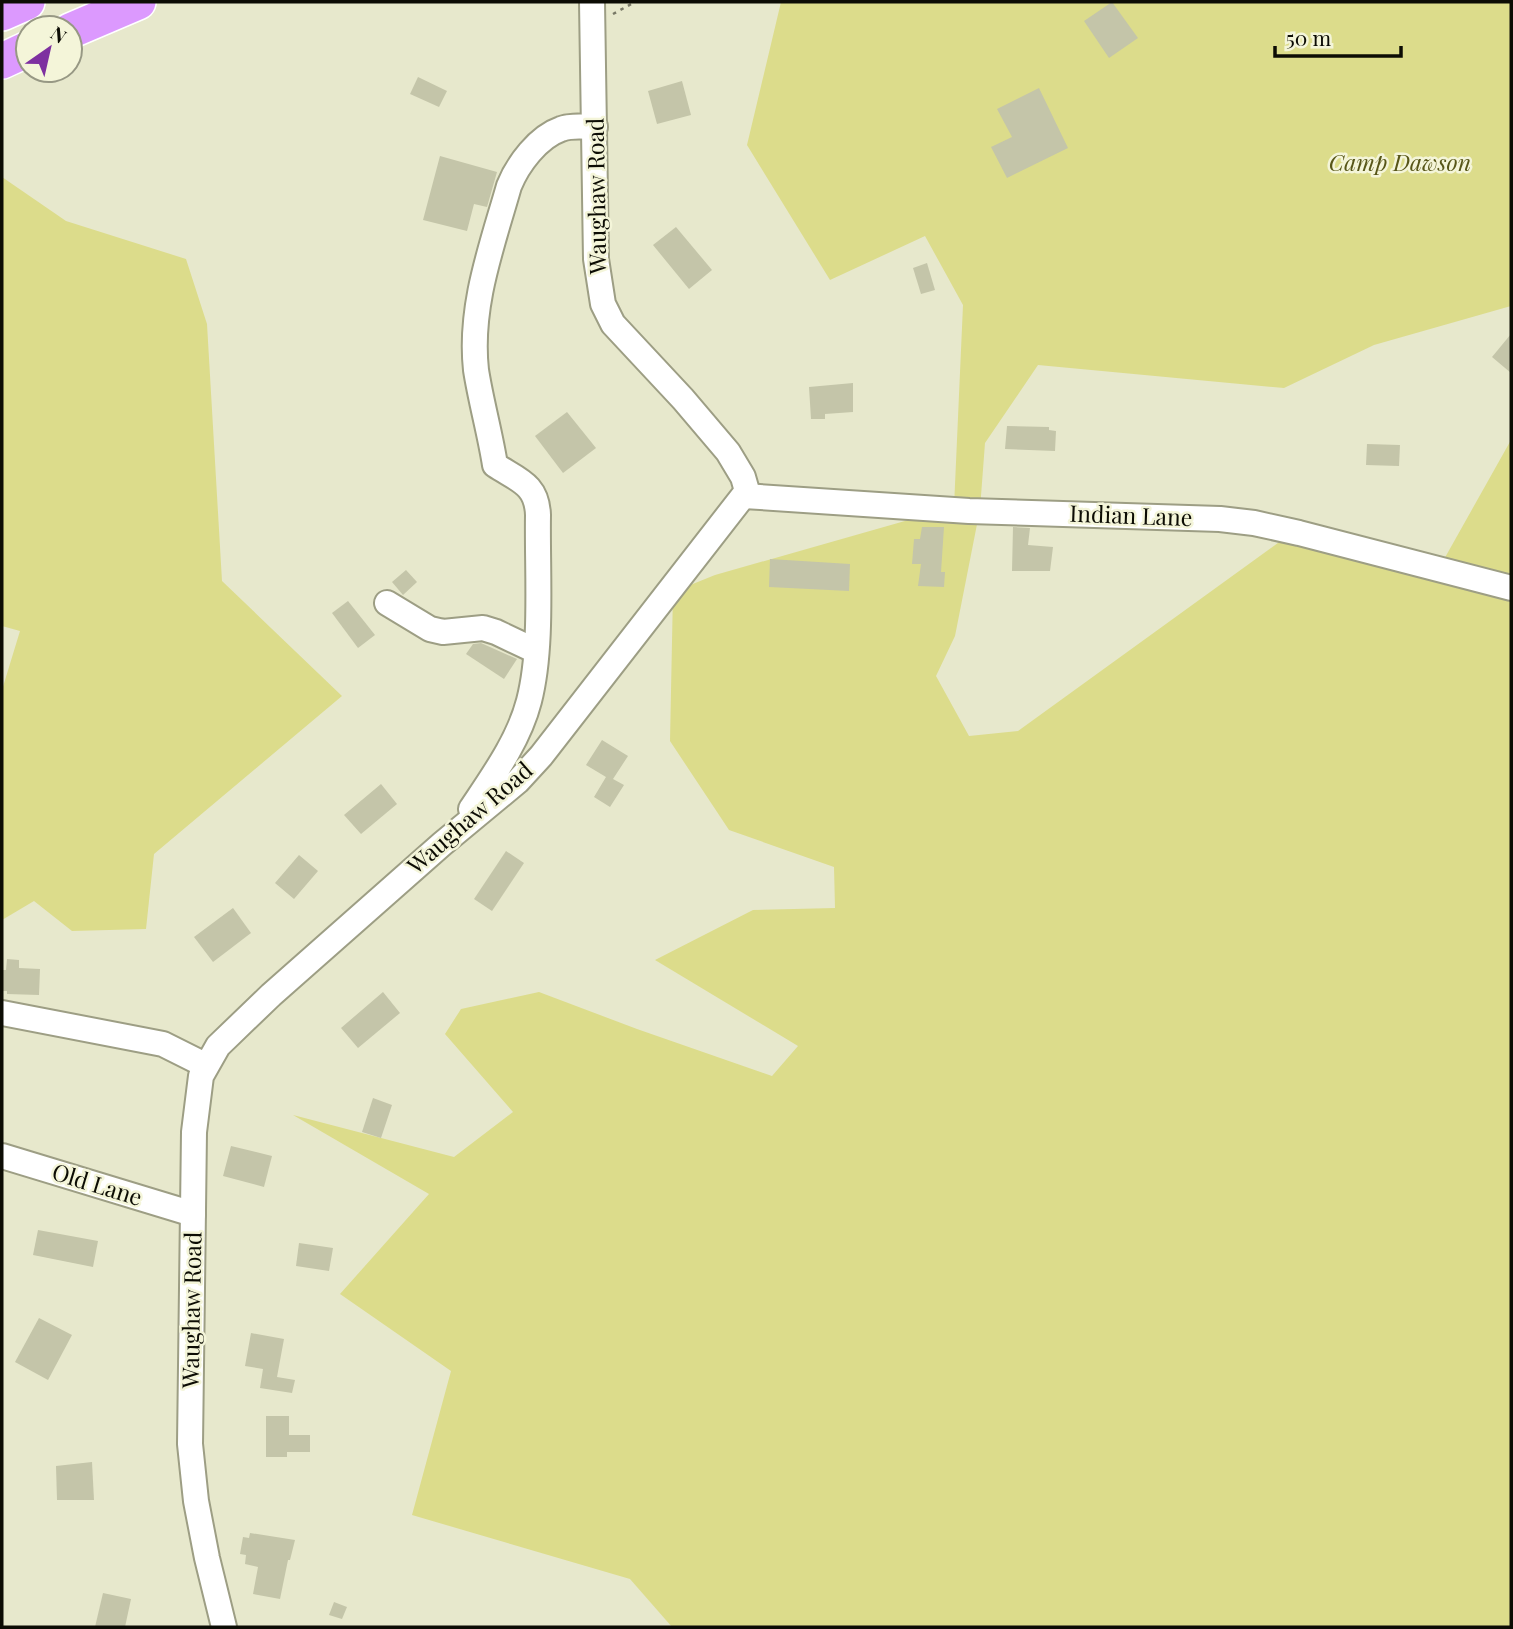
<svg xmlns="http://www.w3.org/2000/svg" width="1513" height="1629" font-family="'Playfair Display',serif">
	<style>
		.green { fill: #dcdc8b }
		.building { fill: #c4c5a9 }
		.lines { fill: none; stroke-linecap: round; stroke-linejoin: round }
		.minor-casing { stroke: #9d9e84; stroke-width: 28 }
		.highway-casing { stroke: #fff; stroke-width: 38 }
		.path { stroke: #797967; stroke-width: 2.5; stroke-dasharray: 3.5 5; stroke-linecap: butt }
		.minor { stroke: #fff; stroke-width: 24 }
		.highway { stroke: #dc99fe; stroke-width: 35 }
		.labels { text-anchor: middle; stroke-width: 5; stroke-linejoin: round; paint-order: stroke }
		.park-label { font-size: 23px; font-style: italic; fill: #575618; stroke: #f4f5d9 }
		.street-label { font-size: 23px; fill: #0c0c04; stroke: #f4f5d9 }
	</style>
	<rect width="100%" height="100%" fill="#e7e8cc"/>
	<!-- green -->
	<g class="green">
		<path d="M781 2H1511V306L1374 345 1284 388 1038 365 985 443 980 509 955 636 936 676 969 736 1018 731 1300 527 1438 570 1511 440V1627H672L630 1579 412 1515 451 1371 340 1294 429 1194 293 1115 454 1157 513 1112 445 1034 461 1009 539 992 637 1029 772 1076 798 1046 655 960 753 910 835 908 834 867 729 830 670 741 673 592 715 575 954 507 963 305 925 236 830 280 747 145Z"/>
		<path d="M2 177 66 221 186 259 207 324 222 581 342 696 154 854 146 929 72 931 34 901 2 920V690L20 631 2 626Z"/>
	</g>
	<!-- building -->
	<g class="building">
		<path d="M1112 2 1138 38 1109 58 1084 21Z"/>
		<path d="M418 77 447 91 439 107 410 94Z"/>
		<path d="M682 81 691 115 657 124 648 91Z"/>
		<path d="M1039 88 1068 148 1007 178 991 147 1012 137 997 109Z"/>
		<path d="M440 156 497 172 487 207 474 204 467 231 423 220Z"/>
		<path d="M676 227 712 270 689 289 653 245Z"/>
		<path d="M927 263 935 290 921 294 913 268Z"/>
		<path d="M1511 334V373L1492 357Z"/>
		<path d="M853 383V412L825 414V419H811L809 387Z"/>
		<path d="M567 412 596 448 563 473 535 436Z"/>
		<path d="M1007 426 1049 427V430L1056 431 1055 451 1005 449Z"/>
		<path d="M1367 444 1400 445 1399 466 1366 465Z"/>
		<path d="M922 527H944L941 572H945L944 587 918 586 921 564H912L914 539H920Z"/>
		<path d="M1013 527 1030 528 1028 545 1053 547 1050 571H1012Z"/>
		<path d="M770 559 850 564 849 591 769 587Z"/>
		<path d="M406 570 417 582 403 595 392 582Z"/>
		<path d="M348 601 375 635 358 648 332 613Z"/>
		<path d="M481 643 517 659 504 679 466 654 473 644Z"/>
		<path d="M602 740 628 756 613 779 624 785 610 807 594 797 606 777 586 765Z"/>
		<path d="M381 784 397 804 361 834 344 815Z"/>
		<path d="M506 851 524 863 492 911 474 899Z"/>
		<path d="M299 855 318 871 294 899 275 883Z"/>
		<path d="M233 908 251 933 213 962 194 937Z"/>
		<path d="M7 959 19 960V968L40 969 39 995 7 994V991H2V970H6Z"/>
		<path d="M383 992 400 1013 358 1048 341 1028Z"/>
		<path d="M373 1098 392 1105 381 1138 362 1132Z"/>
		<path d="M231 1146 272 1156 264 1187 223 1176Z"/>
		<path d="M38 1230 98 1241 93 1267 33 1255Z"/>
		<path d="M299 1243 333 1248 329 1271 296 1266Z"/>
		<path d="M39 1318 72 1335 48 1380 15 1362Z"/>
		<path d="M251 1333 284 1339 277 1377 295 1380 292 1393 260 1388 263 1369 245 1366Z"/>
		<path d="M266 1416H289V1435H310V1452H287V1457H266Z"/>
		<path d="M92 1462 94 1500H57L56 1466Z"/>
		<path d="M250 1533 295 1540 290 1560H288L280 1599 253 1594 258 1567 245 1564 246 1555 240 1554 243 1537 249 1538Z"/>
		<path d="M103 1593 131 1599 125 1627H95Z"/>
		<path d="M334 1602 347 1607 342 1619 329 1615Z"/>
	</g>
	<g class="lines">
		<!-- minor casing -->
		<g class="minor-casing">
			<g id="minor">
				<path d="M744 496 969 511 1220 519 1254 523 1299 533 1511 588"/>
				<path d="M387 603 430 629 443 632 483 628 496 632 536 651"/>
				<path d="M471 809C493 776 519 740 529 701 543 647 537 572 538 515 537 484 518 480 495 465 490 433 481 402 476 370 469 306 492 246 509 186 518 164 538 137 561 129 571 125 584 127 595 127"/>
				<path d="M2 1013 163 1044 205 1065"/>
				<path d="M2 1156 193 1214"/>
				<path d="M224 1627 207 1558 196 1501 190 1444 194 1132 201 1076 218 1046 271 995 442 844 518 781 541 756 747 491 743 477 728 452 683 399 613 324 603 304 596 259 592 2"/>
			</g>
		</g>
		<!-- highway casing -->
		<g class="highway-casing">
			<g id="highway">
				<path d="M2 13 27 2"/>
				<path d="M70 31 138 2"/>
				<path d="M2 61 28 49"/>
			</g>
		</g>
		<!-- path -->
		<path class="path" d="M613 14 635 2"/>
		<!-- minor -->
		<use href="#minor" class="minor"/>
		<!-- highway -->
		<use href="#highway" class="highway"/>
	</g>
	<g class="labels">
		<!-- park labels -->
		<g class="park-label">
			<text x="1400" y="171">Camp Dawson</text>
		</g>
		<!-- street labels -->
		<g class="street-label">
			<text transform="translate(597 196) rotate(-91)" y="8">Waughaw Road</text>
			<text transform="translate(1131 516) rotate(2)" y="8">Indian Lane</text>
			<text transform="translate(470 818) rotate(-41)" y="8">Waughaw Road</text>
			<text transform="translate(97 1185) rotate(17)" y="8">Old Lane</text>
			<text transform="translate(192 1310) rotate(-89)" y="8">Waughaw Road</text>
		</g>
	</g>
	<!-- border -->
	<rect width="1513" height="1629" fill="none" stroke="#0c0c04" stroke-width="7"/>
	<!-- north arrow -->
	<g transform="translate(49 49) rotate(34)"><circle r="33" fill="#f4f5d9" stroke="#979884" stroke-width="2"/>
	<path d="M0-5L12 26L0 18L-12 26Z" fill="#7e30a0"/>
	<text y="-10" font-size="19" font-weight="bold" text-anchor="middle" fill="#0c0c04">N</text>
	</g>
	<!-- scale -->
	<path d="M1275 46v10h126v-10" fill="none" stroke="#0c0c04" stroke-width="3.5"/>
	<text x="1286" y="46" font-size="21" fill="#0c0c04" stroke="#f4f5d9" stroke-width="5" paint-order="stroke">50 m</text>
</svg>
